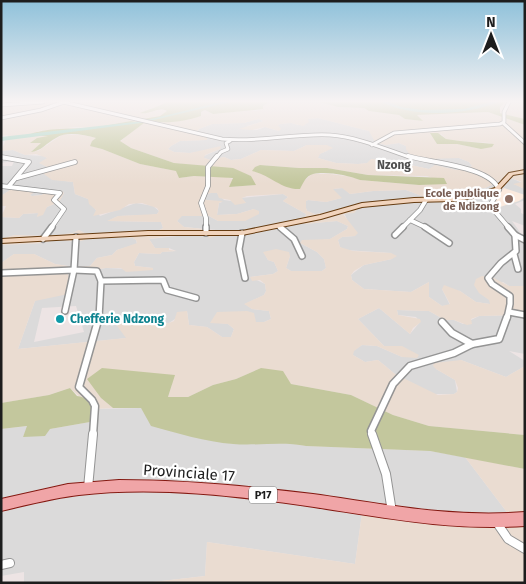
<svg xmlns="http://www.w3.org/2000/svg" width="526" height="584" font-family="'Fira Sans',sans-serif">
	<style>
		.residential { fill: #dbdada; fill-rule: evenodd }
		.education { fill: #fbeade }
		.farmland { fill: #eadcd1; fill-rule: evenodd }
		.forest { fill: #c3c79d }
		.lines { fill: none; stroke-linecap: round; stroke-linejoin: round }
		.river { fill: #a9d5c5; fill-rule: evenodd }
		.street-far4-casing { stroke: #949494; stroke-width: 4.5 }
		.street-far3-casing { stroke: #949494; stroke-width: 5.5 }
		.street-far2-casing { stroke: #949494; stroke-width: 8 }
		.street-far1-casing { stroke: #949494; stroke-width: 9 }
		.street-casing { stroke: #949494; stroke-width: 10 }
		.secondary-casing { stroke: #663c11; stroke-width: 2 }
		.primary-casing { stroke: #841911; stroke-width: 2 }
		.street-far4 { stroke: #fff; stroke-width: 3 }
		.street-far3 { stroke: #fff; stroke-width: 4 }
		.street-far2 { stroke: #fff; stroke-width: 5 }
		.street-far1 { stroke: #fff; stroke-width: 6 }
		.street { stroke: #fff; stroke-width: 8 }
		.secondary { fill: #f1d4bd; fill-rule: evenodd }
		.primary { fill: #f0a5a7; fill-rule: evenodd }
		.education-dot { fill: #8d6e63; stroke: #fff; stroke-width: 2 }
		.culture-dot { fill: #0f9aa8; stroke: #fff; stroke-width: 2 }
		.labels { text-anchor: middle; stroke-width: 4.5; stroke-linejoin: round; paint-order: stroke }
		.far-education-label { font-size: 11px; font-weight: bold; fill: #785e54; stroke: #fff; text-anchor: end }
		.shield { fill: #fff; stroke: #616161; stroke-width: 1 }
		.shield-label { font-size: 11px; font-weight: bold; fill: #1d1d1d }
		.far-quarter-label { font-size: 12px; font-weight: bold; fill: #505050; stroke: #fff }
		.culture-label { font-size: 12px; font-weight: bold; fill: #0d838f; stroke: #fff; text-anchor: start }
		.near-street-label { font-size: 15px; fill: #1d1d1d; stroke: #fff }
	</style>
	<rect width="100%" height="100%" fill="#ede4e4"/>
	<!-- residential -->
	<g class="residential">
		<path d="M318 118 369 131 385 145 399 143 406 146V149L459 158 469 162 472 166 467 169 456 170 435 166 429 169 392 161 358 164 336 163 318 158 319 154 327 151 307 145 294 151 261 150 241 159 231 160 224 157 211 160 204 158V156L220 149 190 153 174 152 168 149 171 146 180 141 206 140 197 133 199 129 212 124 244 123 258 119 264 121 247 126 248 129 257 130 265 127 279 131 278 125 280 124 291 123 299 125 308 119Z"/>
		<path d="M13 150 25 155 44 156 48 159 40 163 47 167 57 180 73 182 75 194 88 199 100 216 136 203 153 206 159 211 157 214 151 215 118 216 108 221 161 222 163 228 158 231 88 235 79 230 73 233 50 236 15 235 1 239V217L19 218 23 214 39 213 37 217 47 207 59 202 64 193 46 191 42 195 32 196 30 195 34 191 13 188 1 196V166H12L14 161 1 163V151Z"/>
		<path d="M506 176 525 184H514L525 189V200L515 204 521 209V213L525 215V226L512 221 525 239V286H509L503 282 480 293 490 300V304L476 302 460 291 442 289 450 305 442 306 429 297V282L411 292 364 289 352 280 351 275 364 265 392 259 391 253 345 250 340 247 338 240 342 237 355 236 344 213 336 211 315 214 307 211 306 208V201L308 200 326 202 341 198 332 189 343 188 350 194 373 191 406 190 427 198 441 196 453 189 485 188 496 183Z"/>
		<path d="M211 193H217L224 200 246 203 241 198 283 194 288 197 283 201 306 214 304 224 337 221 348 226 347 229 330 239 300 243 317 252 324 259 326 268 322 271H291L286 268 290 256 264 252 268 260 274 262 278 271 273 274 250 277 265 284 266 291 264 295 245 304 252 309 269 311 271 319 264 322H210L228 324 234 329 231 337H222L207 327 189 325 187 311 169 323H160L143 314 131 319H113L127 338 18 349 35 301 67 274 106 268 153 270V268L135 266 134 262 139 253 160 254 162 252 176 251 169 248H155L149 239 177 236 181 234 205 235 216 230 184 227 177 221 182 215 209 216 218 221H245L254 209 237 214 217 215 219 203 222 202 206 200V194ZM76 306 84 332 34 342 42 308Z"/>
		<path d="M96 237 133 238 136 240 137 244 117 250 112 255 97 258 90 266 74 267 55 264 34 254H14L1 263V245L43 243 59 239 74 242Z"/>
		<path d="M379 308 410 334 420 322 416 317 398 315 397 310 429 311 445 320H454L463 324 479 316 525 315V354L509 351 525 361V366L506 377 461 360 436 369 455 380 457 392 454 394H433L395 374 378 360 365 362 353 355V351L362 345 377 346 402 357V346H384L358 319Z"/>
		<path d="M141 408 181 433 233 444 288 443 306 446 430 451 465 457 509 515 475 516 165 482 1 501V429L28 426 23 437 50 429 90 422 93 409Z"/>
		<path d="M88 491 203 492 362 513 355 564 207 542 205 576 144 583H24V572L1 576V508Z"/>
	</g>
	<!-- education -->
	<path class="education" d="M504 188 525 195V197L519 201 500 207 493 205 497 196Z"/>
	<!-- farmland -->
	<g class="farmland">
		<path d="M1 102H166L158 108H151L168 111 160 116 144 118 201 112 205 110 213 114 248 110 256 111 263 109V106L269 102H319L338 107 364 108 369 111 399 115 405 119 422 121 417 115 488 112 525 125V189L513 184 522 182 506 176 496 183 485 188 453 189 441 196 427 198 406 190 373 191 350 194 342 188 333 189 342 198 326 202 308 200 306 201V208L307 211 315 214 336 211 348 206 356 207 357 210 354 213 343 214 358 233 355 236 342 237 338 240 340 247 353 251 391 253 397 256 392 259 364 265 354 271 351 275 352 280 364 289 411 292 429 282V297L442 306 450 304 442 289 444 285 460 291 476 302 490 304 489 300 479 293 474 285 476 279 482 276 492 277 509 286H525V315L479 316 471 319 472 324 467 325 454 320H445L429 311 397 310 398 315 420 319 421 322 413 328 410 334 379 308 358 319 384 346H402L419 355 417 358 402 357 377 346 362 345 354 351 353 355 365 362 378 360 395 374 438 395 454 394 457 392 458 388 455 380 436 369 433 366 434 363 461 360 506 377 525 366V435L429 426 393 415 351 395 291 384 261 368 236 379 213 385 188 397H168L172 385 102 368 101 398 113 408 93 409 70 388 49 395 1 403V263L14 254H34L55 264 74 267 90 266 97 258 112 255 117 250 137 243 136 240 133 238 96 237 77 242 59 239 43 243 1 245V239L15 235 50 236 73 233 79 230 88 235 158 231 163 228 161 222 107 221 118 216 157 214 159 211 157 208 142 203 129 204 120 210 93 216 96 210 89 204 88 199 75 194 73 182 52 180 44 174 43 172 47 167 39 163 47 158 36 154 25 155 13 150 1 151 8 135 1 136ZM318 118 369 131 375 142 385 145 399 143 406 146V149L410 155 427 159 459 158 469 162 472 166 467 169 456 170 435 165 429 169 392 161 371 159 367 163 358 164 336 163 318 158 320 154 333 148 327 145H307L294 151 261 150 241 159 231 160 224 157 211 160 204 158 205 155 220 149 221 146 190 153 174 152 168 149 171 146 180 141 207 140V136L197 132 199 129 212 124 244 123 258 119 264 121 239 129 252 130 265 127 279 131 281 129 278 125 280 124 291 123 303 126 309 122 308 119ZM131 121 142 125 131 131 120 142 131 148 174 163 235 170 251 176 255 185 230 187 233 179 226 177 194 176 179 178 177 171 140 164 102 149 91 146 92 141 97 138 82 135H62L38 151H32L42 143 37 138 48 137 47 135 35 136 38 131 76 127 91 128ZM441 134 446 139 460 141 491 143 481 149 457 144H437L434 138ZM261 165 299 168H327L368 175 427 176 447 183 419 185 360 180 353 177 330 174H312L304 181 280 184 265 174ZM211 193H217L219 198 230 200 235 205 246 203 242 198 247 196 283 194 288 197 283 201 306 214 304 224 337 221 348 226 347 229 330 239 302 240 300 243 317 252 324 259 326 268 322 271H291L286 268 290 256 289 252 276 249 263 252 268 260 274 262 278 271 273 274 250 277 252 281 260 280 265 284 266 291 264 295 244 304 252 309 269 311 271 319 264 322H256L254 313 247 311 217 312 210 323 228 324 234 329 231 337H222L207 327 189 325 187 311 177 312 174 321 169 323H160L156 315 143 314 131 319H112L126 338 18 349 35 301 73 293 68 274 106 268H121L126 272 153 270V268L135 266 134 262 139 253 160 254 162 252 177 251 169 250V248H155L149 239 188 233 205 235 209 238 220 235 222 231 184 227 177 221 182 216H209L218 221H245L259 214V211L254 209 237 214 217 215 219 203 223 201 206 200V194Z"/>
		<path d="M505 102H525V119L500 113 499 107Z"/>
		<path d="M13 188H40L33 193 30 195 32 196 42 195 46 191 51 190 62 191 64 193 59 202 47 207 43 215 37 217 38 213 23 214 19 218 1 217 6 206H1V196Z"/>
		<path d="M465 457 525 469V583H144L205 576 207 542 355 564 362 513 203 492 163 489 88 491 1 508V501L89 484 165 482 265 491 436 513 509 515Z"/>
	</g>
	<!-- forest -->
	<g class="forest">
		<path d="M166 102H269L263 106V109L213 114 205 110 201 112V116C184 122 160 125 143 119L160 116 167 111C158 106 150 115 140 113 150 109 158 107 166 102Z"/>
		<path d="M319 102H505L500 107V113L525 119V125L488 112 417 115 423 121 405 119 399 115 369 111 364 108 338 107Z"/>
		<path d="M131 121 144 123 120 141 131 148 174 163 233 168 251 176 256 185 229 187 233 178 194 176 179 178 176 171 140 164 102 149 90 146 92 141 96 138C84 135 67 131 56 138 46 143 42 151 31 152L41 143H30L37 138 48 136 27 135C48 127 70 129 92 128 105 126 118 123 131 121Z"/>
		<path d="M430 133H438L446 139 460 141 494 144 492 147 481 149 457 144H437Z"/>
		<path d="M260 165 299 168H327L368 175 444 178 447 184 419 185 360 180C348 175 326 171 313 174 306 176 303 183 300 189 282 190 270 175 252 171L255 167Z"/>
		<path d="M102 368 175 375 168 397H188L213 385 236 379 261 368 283 371 291 384 351 395 393 415 429 426 525 435V469L430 451 306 446C282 441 258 446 233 444 206 442 177 433 151 426L141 408H113L101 398 87 379Z"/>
		<path d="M70 388 77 396C93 398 93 409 90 422L50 429 45 436 23 437 27 426 1 429V403L49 395Z"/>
	</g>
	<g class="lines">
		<!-- river -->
		<g class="river">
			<path d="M221 102H230L141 123 1 141V137L143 121Z"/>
			<path d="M382 102H389L401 107 422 110 464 109 490 102H498C468 115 412 118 382 102Z"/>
		</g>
		<!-- street-far4 casing -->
		<g class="street-far4-casing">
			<g id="street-far4">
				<path d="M63 102 222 139C258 143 294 133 330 135 358 137 385 149 412 158"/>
				<path d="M1 105 43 102"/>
				<path d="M1 118 41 110 64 102"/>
				<path d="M503 123 525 143"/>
				<path d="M372 145 394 133 500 124 504 122V112L509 102"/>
				<path d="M1 157 4 158"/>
				<path d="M216 158 221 152 228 149 226 143 230 141"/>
			</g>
		</g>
		<!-- street-far3 casing -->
		<g class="street-far3-casing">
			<g id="street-far3">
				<path d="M408 156C430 163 491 166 499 190L492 202V208L509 228"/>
				<path d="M1 157 29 162 9 186"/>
				<path d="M17 178 75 162"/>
				<path d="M1 186 60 193 54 200 64 209 51 228"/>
				<path d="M410 220 427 228"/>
				<path d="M279 226 281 228"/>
				<path d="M206 228V218L201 203 208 186V167L217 156"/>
				<path d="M402 228 420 210 426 200"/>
			</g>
		</g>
		<!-- street-far2 casing -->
		<g class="street-far2-casing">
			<g id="street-far2">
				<path d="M206 227V233"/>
				<path d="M280 227 294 239 302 256"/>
				<path d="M425 227 449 243"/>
				<path d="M508 227 515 235 525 240"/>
				<path d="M242 233 239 249 245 278"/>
				<path d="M395 235 403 227"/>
				<path d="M76 237 74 270 97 271 101 281 99 318"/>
				<path d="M43 239 52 227"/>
				<path d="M514 254 518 269"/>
				<path d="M1 273 74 270 65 311"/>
				<path d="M101 281 163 280 167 290 196 298"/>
				<path d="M509 312 525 315"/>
				<path d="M507 318 510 304V296L492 284 488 278 501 263 516 251 515 235"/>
			</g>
		</g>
		<!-- street-far1 casing -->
		<g class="street-far1-casing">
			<g id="street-far1">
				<path d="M442 322 452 333 472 344"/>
				<path d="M93 435 95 406 92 400 79 387 99 317"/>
				<path d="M372 435 371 431 393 384 410 366 454 353 472 344 499 339 507 317"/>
			</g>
		</g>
		<!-- street casing -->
		<g class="street-casing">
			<g id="street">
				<path d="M372 434 386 474 392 512"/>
				<path d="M88 488 93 434"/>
				<path d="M497 523 508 539 525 549"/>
				<path d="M1 565 10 563"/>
			</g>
		</g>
		<!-- secondary casing -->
		<g class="secondary-casing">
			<path id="secondary" d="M525 170V173L513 175 499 190 480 197 455 201 414 202 362 207 321 219 242 235H148L1 243V239L148 231H242L320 215 362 203 414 198 455 197 479 193 495 188 509 173Z"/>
		</g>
		<!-- primary casing -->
		<g class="primary-casing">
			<path id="primary" d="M119 480C184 480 248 486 313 494 385 504 451 518 525 512V526C451 531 386 518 314 507 237 496 157 486 79 495 53 498 27 505 1 511V499L68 484Z"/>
		</g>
		<!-- street-far4 -->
		<use href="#street-far4" class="street-far4"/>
		<!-- street-far3 -->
		<use href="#street-far3" class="street-far3"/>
		<!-- street-far2 -->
		<use href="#street-far2" class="street-far2"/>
		<!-- street-far1 -->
		<use href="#street-far1" class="street-far1"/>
		<!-- street -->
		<use href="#street" class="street"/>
		<!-- secondary -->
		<use href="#secondary" class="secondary"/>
		<!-- primary -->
		<use href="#primary" class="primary"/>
	</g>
	<!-- sky -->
	<linearGradient id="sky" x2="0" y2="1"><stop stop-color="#8fc1da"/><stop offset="0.55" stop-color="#f7f3f3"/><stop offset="1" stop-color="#f7f3f3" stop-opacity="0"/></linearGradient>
	<rect width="526" height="184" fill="url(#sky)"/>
	<!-- markers -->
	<circle class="education-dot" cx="509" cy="199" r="5"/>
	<circle class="culture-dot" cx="60" cy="319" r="5"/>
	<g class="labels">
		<!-- far-education labels -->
		<g class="far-education-label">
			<text x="499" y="197">Ecole publique<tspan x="499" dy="13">de Ndizong</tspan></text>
		</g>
		<!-- shield labels -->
		<rect class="shield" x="249" y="486.5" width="28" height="17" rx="4"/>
		<g class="shield-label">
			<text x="263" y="499">P17</text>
		</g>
		<!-- far-quarter labels -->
		<g class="far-quarter-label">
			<text x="394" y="169">Nzong</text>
		</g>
		<!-- culture labels -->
		<g class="culture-label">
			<text x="70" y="323">Chefferie Ndzong</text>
		</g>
		<!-- near-street labels -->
		<g class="near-street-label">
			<text transform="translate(189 473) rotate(4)" y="5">Provinciale 17</text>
		</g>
	</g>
	<!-- border -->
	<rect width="526" height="584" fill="none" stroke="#1d1d1d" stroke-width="5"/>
	<!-- north arrow -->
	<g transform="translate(491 35)" stroke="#ffffff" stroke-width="4" paint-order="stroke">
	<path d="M0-4L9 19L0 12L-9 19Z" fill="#1d1d1d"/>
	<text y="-8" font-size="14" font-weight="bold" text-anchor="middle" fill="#1d1d1d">N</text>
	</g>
</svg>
